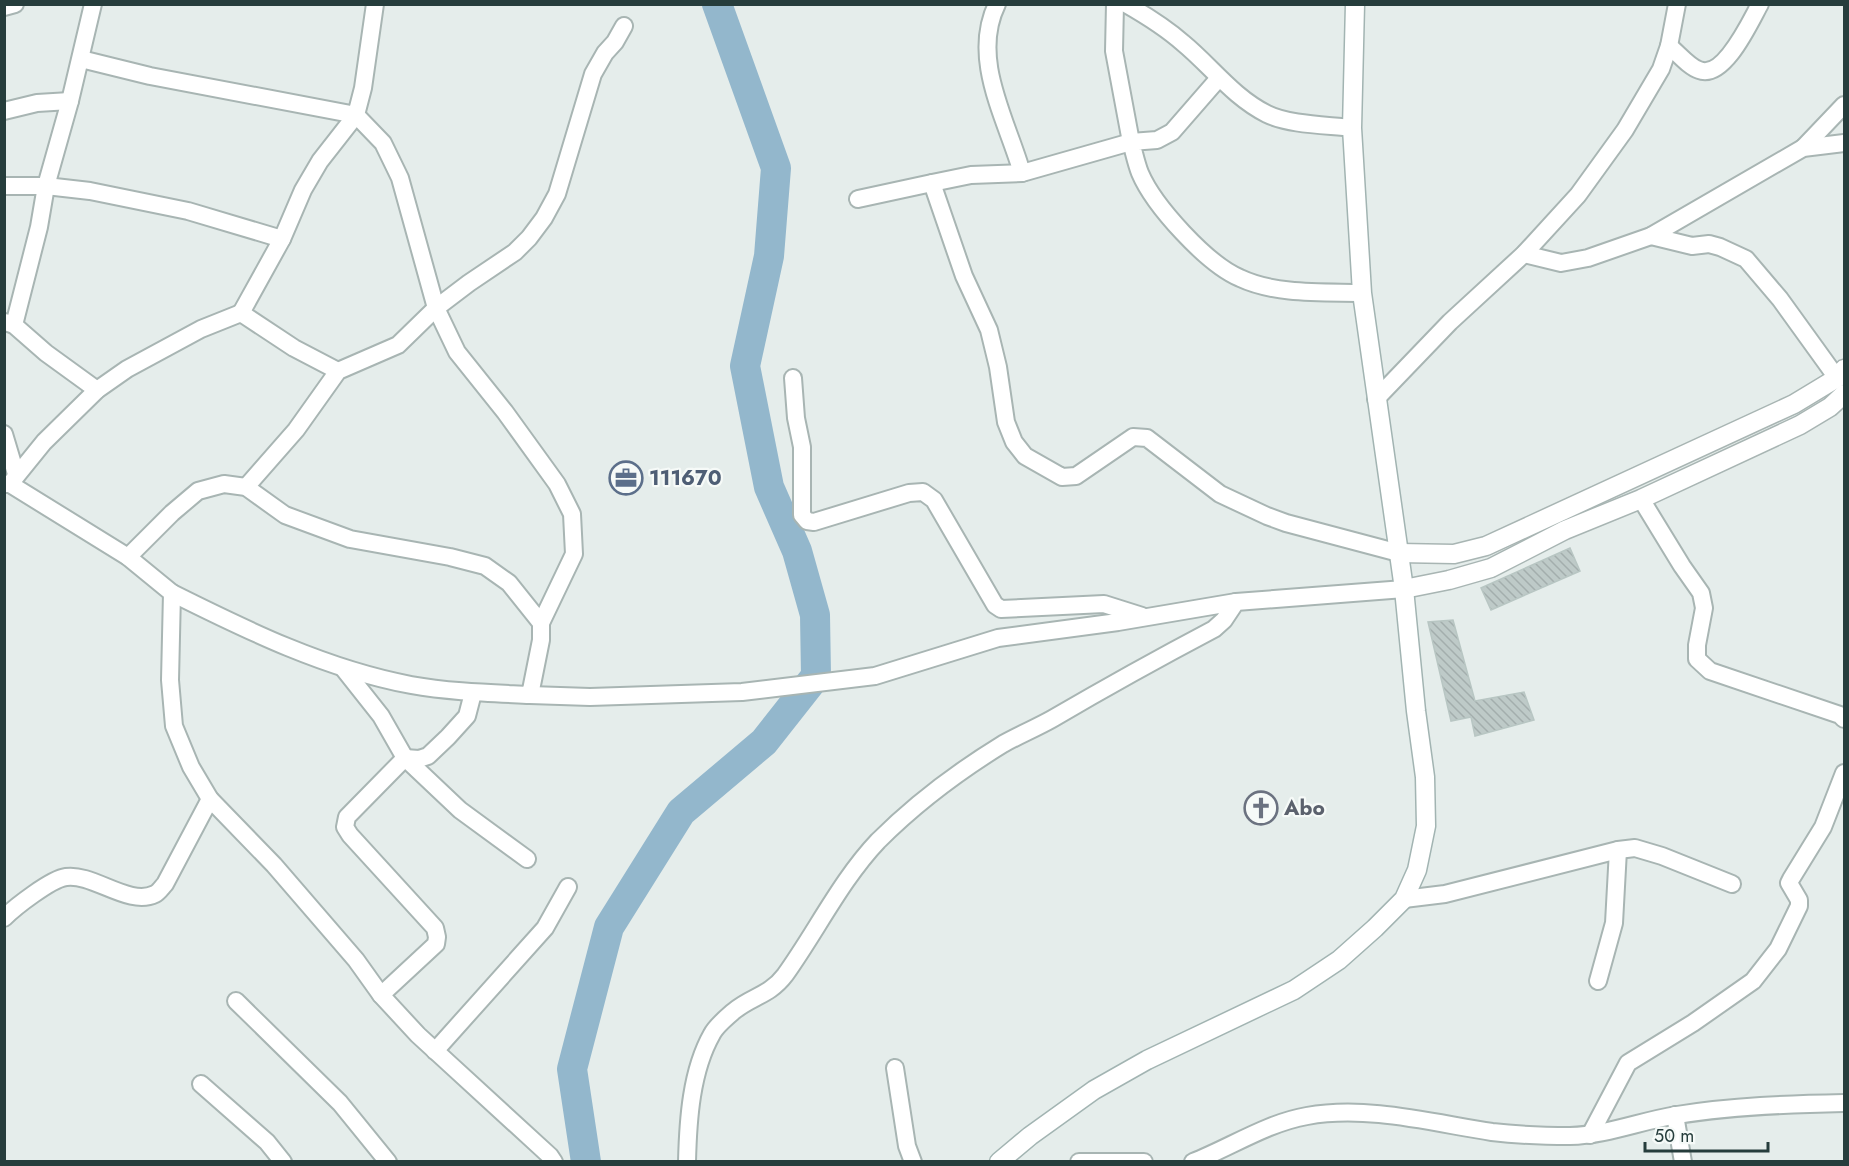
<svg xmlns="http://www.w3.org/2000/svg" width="1849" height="1166" font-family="Jost,sans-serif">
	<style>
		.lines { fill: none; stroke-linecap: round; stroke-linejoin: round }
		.river { stroke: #93b7cc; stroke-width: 30 }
		.building { fill: url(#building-back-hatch); stroke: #b8c6c3; stroke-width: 1.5 }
		.minor-casing { stroke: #a8b5b3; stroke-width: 20 }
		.tertiary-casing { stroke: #a8b5b3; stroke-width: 21 }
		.secondary-casing { stroke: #a2b4b2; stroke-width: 21 }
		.minor { stroke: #fff; stroke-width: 16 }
		.tertiary { stroke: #fff; stroke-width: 18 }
		.secondary { stroke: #fff; stroke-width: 18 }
		.labels { text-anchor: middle; stroke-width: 4.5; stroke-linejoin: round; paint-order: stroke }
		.service-label { font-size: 21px; font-weight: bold; fill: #4e5e75; stroke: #f6faf8; text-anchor: start }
		.worship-label { font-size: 21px; font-weight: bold; fill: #5b616d; stroke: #f6faf8; text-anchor: start }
	</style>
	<defs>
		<pattern id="building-back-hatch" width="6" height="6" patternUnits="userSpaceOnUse" patternTransform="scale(1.5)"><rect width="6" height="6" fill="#becac8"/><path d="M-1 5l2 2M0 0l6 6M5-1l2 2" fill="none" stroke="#a3aead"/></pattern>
	</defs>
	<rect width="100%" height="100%" fill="#e5edeb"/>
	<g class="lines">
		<!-- river -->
		<path class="river" d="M586 1162 572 1069 609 927 681 812 764 742 816 676 815 615 797 551 769 487 745 366 769 256 776 168 717 4"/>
	</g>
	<!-- building -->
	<g class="building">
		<path d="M1570 548 1580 571 1491 610 1481 588Z"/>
		<path d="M1453 620 1475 701 1524 692 1534 720 1475 736 1471 717 1451 721 1428 622Z"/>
	</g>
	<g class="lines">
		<!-- minor casing -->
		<g class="minor-casing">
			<g id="minor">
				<path d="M997 4C970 59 1007 120 1022 173"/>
				<path d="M1126 4C1147 16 1165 27 1183 43 1211 66 1233 97 1267 114 1289 125 1327 125 1352 128"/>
				<path d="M4 7 15 4"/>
				<path d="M1669 46C1678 53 1689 67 1699 70 1724 80 1750 22 1760 4"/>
				<path d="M81 59 150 76 356 115 363 88 375 4"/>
				<path d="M1219 78 1172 132 1157 140 1131 142C1134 152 1136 163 1140 173 1154 206 1207 264 1240 278 1276 295 1323 292 1362 293"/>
				<path d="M4 111 37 103 70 101"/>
				<path d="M1803 148 1844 105"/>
				<path d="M932 183 971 175 1022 173 1131 142 1114 51 1115 4"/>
				<path d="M4 186H46L90 191 188 211 282 239"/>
				<path d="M858 199 932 183 964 276 989 330 998 367 1006 422 1014 442 1025 456 1062 477 1076 476 1133 437 1147 438 1220 494 1267 516 1286 523 1399 553"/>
				<path d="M1651 236 1692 246 1709 244 1720 247 1746 259 1780 299 1837 378"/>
				<path d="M1524 254 1561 263 1588 258 1651 236 1803 148 1844 143"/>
				<path d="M5 322 14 325 46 353 97 390"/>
				<path d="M14 325 39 227 46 186 70 101 93 4"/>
				<path d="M793 378 796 418 802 447V515L807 521 814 522 909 493 923 492 934 500 995 605 1001 609 1104 604 1142 616"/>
				<path d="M1376 399 1450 322 1524 254 1578 195 1625 130 1661 69 1669 46 1677 4"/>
				<path d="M4 434 16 474"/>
				<path d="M4 484H10L128 557 172 593 170 680 174 726 191 767 210 799 274 865 356 960 381 995 418 1035 550 1156 554 1162"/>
				<path d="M10 484 44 442 97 390 127 369 201 329 241 313 294 348 338 371"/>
				<path d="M246 487 296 430 338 371 398 345 436 308 469 283 515 252 529 238 544 218 557 194 593 74 605 53 615 42 624 26"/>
				<path d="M1641 499 1682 566 1701 593 1704 608 1697 645V659L1710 671 1840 715 1844 719"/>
				<path d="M128 557 172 513 198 491 224 484 246 487 285 515 350 539 450 557 485 566 509 583 541 623"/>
				<path d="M172 593C248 631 326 669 411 685 450 692 490 693 530 695L541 640V623L574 554 572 514 557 484 505 412 457 352 436 308 400 178 383 143 356 115 320 161 303 190 282 239 241 313"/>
				<path d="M343 668 381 716 405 758 460 810 527 859"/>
				<path d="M530 695 590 697 742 692 875 676 998 638 1118 622 1236 602"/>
				<path d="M1618 850 1635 848 1662 856 1732 884"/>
				<path d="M1404 899 1445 894 1618 850 1614 923 1598 981"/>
				<path d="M4 918C15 907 51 879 66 877 93 873 129 907 155 894 159 892 162 887 165 884L210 799"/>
				<path d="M381 995 436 944 437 937 435 928 350 835 345 827 347 817 405 758 419 759 428 756 448 737 467 716 473 693"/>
				<path d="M236 1001 340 1103 388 1162"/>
				<path d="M435 1051 545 928 568 887"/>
				<path d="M895 1068 907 1146 913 1162"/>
				<path d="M201 1084 267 1142 283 1162"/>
				<path d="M1675 1115 1683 1162"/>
				<path d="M1590 1135 1628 1063 1693 1023 1753 981 1778 949 1799 906V900L1789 883 1791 879 1823 827 1844 773"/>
				<path d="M687 1162C688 1120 691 1071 712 1034 716 1026 727 1017 734 1011 752 996 769 996 785 975 816 932 841 880 878 841 915 804 959 771 1003 744 1019 735 1036 728 1052 719 1105 688 1159 658 1214 629L1224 620 1236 602 1404 589"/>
				<path d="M1079 1162H1144"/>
				<path d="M1193 1162C1231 1147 1267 1123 1307 1116 1367 1105 1433 1123 1492 1132 1517 1135 1544 1136 1570 1136 1607 1135 1640 1121 1677 1115 1732 1106 1789 1104 1844 1103"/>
			</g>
		</g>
		<!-- tertiary casing -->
		<g class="tertiary-casing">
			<g id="tertiary">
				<path d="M1399 553 1454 554 1486 546 1794 404 1837 378 1844 369"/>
				<path d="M1404 589 1449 580 1491 568 1565 530 1641 499 1800 425 1830 407 1844 394"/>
			</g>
		</g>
		<!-- secondary casing -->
		<g class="secondary-casing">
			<path id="secondary" d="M999 1162 1030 1136 1094 1090 1147 1060 1294 990 1339 960 1375 928 1404 899 1417 870 1426 826 1425 777 1416 711 1404 589 1362 293 1352 128 1355 4"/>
		</g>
		<!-- minor -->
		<use href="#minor" class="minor"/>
		<!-- tertiary -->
		<use href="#tertiary" class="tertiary"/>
		<!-- secondary -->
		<use href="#secondary" class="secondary"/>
	</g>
	<!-- icons -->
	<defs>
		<g id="office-ring" transform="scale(1.725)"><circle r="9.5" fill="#f6faf8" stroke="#5c6f8a" stroke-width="1.5"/><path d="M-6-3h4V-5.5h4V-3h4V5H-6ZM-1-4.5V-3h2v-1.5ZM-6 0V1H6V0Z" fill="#5c6f8a"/></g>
		<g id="church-ring" transform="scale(1.725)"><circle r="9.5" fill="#f6faf8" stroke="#6b7280" stroke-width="1.5"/><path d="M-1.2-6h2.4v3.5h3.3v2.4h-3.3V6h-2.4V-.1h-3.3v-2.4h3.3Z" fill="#6b7280"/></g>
	</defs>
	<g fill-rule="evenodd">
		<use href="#office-ring" x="626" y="478"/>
		<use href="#church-ring" x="1261" y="808"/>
	</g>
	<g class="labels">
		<!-- service labels -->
		<g class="service-label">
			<text x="649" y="485">111670</text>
		</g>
		<!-- worship labels -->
		<g class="worship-label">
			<text x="1284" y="815">Abo</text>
		</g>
	</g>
	<!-- border -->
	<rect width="1849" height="1166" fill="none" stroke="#263d3c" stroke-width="12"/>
	<!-- scale -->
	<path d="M1645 1142v9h123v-9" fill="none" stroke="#263d3c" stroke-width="3"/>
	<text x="1654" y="1142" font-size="18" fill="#263d3c" stroke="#f6faf8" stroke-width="4.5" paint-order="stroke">50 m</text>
</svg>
